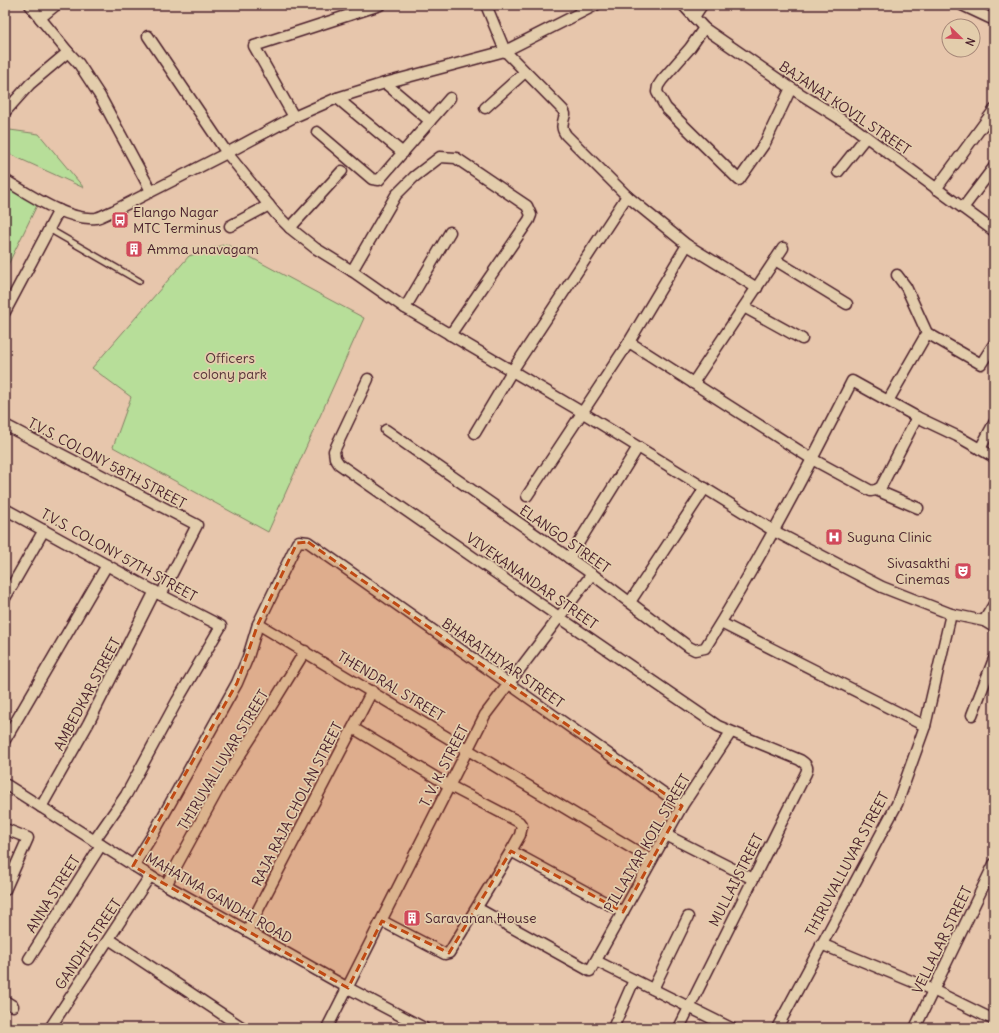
<svg xmlns="http://www.w3.org/2000/svg" width="999" height="1033" font-family="Delius,sans-serif">
	<style>
		.green { fill: #b7de99; stroke: #807e62 }
		.lines { fill: none; stroke-linecap: round; stroke-linejoin: round }
		.lane-casing { stroke: #4a1f2b; stroke-width: 8 }
		.street-casing { stroke: #4a1f2b; stroke-width: 13 }
		.lane { stroke: #e3cdac; stroke-width: 5 }
		.street { stroke: #e3cdac; stroke-width: 10 }
		.marked { fill: #c04a14; fill-opacity: 0.2; stroke: #c04a14; stroke-width: 3; stroke-dasharray: 8 5; stroke-linejoin: round }
		.labels { text-anchor: middle; stroke-width: 3.5; stroke-linejoin: round; paint-order: stroke }
		.street-label { font-size: 14px; fill: #4a1f2b; stroke: #e3cdac }
		.poi-label { font-size: 14px; fill: #4a1f2b; stroke: #e3cdac; text-anchor: start }
		.park-label { font-size: 14px; fill: #553236; stroke: #e3cdac }
	</style>
	<rect width="100%" height="100%" fill="#e7c6ac"/>
	<filter id="ink" filterUnits="userSpaceOnUse"><feTurbulence type="fractalNoise" baseFrequency=".025" numOctaves="2"/><feDisplacementMap in="SourceGraphic" scale="8" xChannelSelector="R" yChannelSelector="G"/><feConvolveMatrix kernelMatrix="1 2 1 2 8 2 1 2 1" color-interpolation-filters="sRGB"/></filter>
	<g filter="url(#ink)">
		<!-- green -->
		<g class="green">
			<path d="M10 130 39 134 84 188 5 152V132Z"/>
			<path d="M5 179 41 197 5 271Z"/>
			<path d="M226 244 364 318 268 532 113 447 131 397 92 368 189 256Z"/>
		</g>
		<g class="lines">
			<!-- lane casing -->
			<g class="lane-casing">
				<path id="lane" d="M49 229 139 281"/>
			</g>
			<!-- street casing -->
			<g class="street-casing">
				<g id="street">
					<path d="M30 5 40 18"/>
					<path d="M486 5 505 51 563 110 565 114C563 123 560 127 566 135L627 196 687 245 757 288"/>
					<path d="M683 5 704 28 791 88 853 127 994 231"/>
					<path d="M962 5 994 20"/>
					<path d="M694 17 702 5"/>
					<path d="M704 28 690 48 662 80 658 86 657 92 666 108 739 180 765 143 791 88"/>
					<path d="M148 36 227 153 276 214 290 228 315 248 352 271 405 308 575 408 774 531 882 587 951 614 984 621 994 627"/>
					<path d="M68 52 79 64 100 96 151 191"/>
					<path d="M385 83 430 121"/>
					<path d="M337 98 403 153"/>
					<path d="M485 108 525 72"/>
					<path d="M5 112 30 84 68 52 40 18 56 5"/>
					<path d="M294 117 254 46 380 5"/>
					<path d="M317 132 372 179 379 180 450 98"/>
					<path d="M838 172 866 137"/>
					<path d="M5 180C29 194 67 221 96 218 101 217 107 213 113 211L227 153 294 117 337 98 385 83 505 51 596 5"/>
					<path d="M936 189 994 110"/>
					<path d="M963 208 994 167"/>
					<path d="M230 226 269 205"/>
					<path d="M290 228 342 171"/>
					<path d="M687 245 629 342 812 459 871 491 876 490 918 508"/>
					<path d="M775 260 847 304"/>
					<path d="M352 271 396 195 414 177 440 157 456 158 527 206 531 215 529 220 450 335"/>
					<path d="M897 275 906 287 927 333 981 364 994 344"/>
					<path d="M744 307 802 339"/>
					<path d="M405 308 450 232"/>
					<path d="M5 312 59 210"/>
					<path d="M368 379 334 451 335 458 339 464 559 617 718 726 800 760C806 764 809 767 806 773L679 1028"/>
					<path d="M693 383 783 248"/>
					<path d="M888 401 927 333"/>
					<path d="M5 425 197 525 161 595"/>
					<path d="M386 430 592 574 689 647 695 650 705 648C759 562 806 472 852 381L917 417 957 436 994 457"/>
					<path d="M475 433 512 371 627 196"/>
					<path d="M980 449 994 423"/>
					<path d="M876 490 881 487 917 417"/>
					<path d="M527 496 629 342"/>
					<path d="M5 509 161 595 221 626 177 701 126 795 94 841"/>
					<path d="M569 558 638 447"/>
					<path d="M5 598 44 530"/>
					<path d="M630 602 705 488"/>
					<path d="M984 621 994 604"/>
					<path d="M721 623 925 726"/>
					<path d="M258 624 640 853 651 861"/>
					<path d="M972 715 994 659"/>
					<path d="M353 728 450 786 519 822 522 826 520 835 511 851 449 953 445 954 382 921"/>
					<path d="M5 740 107 565"/>
					<path d="M5 784 150 876 348 988 424 1028"/>
					<path d="M41 807 88 724 155 591"/>
					<path d="M5 829 28 838 5 890"/>
					<path d="M666 835 753 879"/>
					<path d="M511 851 623 912"/>
					<path d="M133 866 152 836 237 683 248 657 258 624 297 543 299 541 308 542 682 806"/>
					<path d="M166 885 220 786 265 716 305 651"/>
					<path d="M477 908 590 971 682 806 731 732"/>
					<path d="M247 931 372 691"/>
					<path d="M109 939 243 1028"/>
					<path d="M821 944 933 990 994 1020"/>
					<path d="M29 959 101 845"/>
					<path d="M596 961 731 1028"/>
					<path d="M653 989 688 917"/>
					<path d="M5 1001 13 1006"/>
					<path d="M50 1028 150 876"/>
					<path d="M327 1028 485 715 592 574"/>
					<path d="M613 1028 634 980"/>
					<path d="M777 1028 897 804 925 726 951 614"/>
					<path d="M915 1028 994 864"/>
				</g>
			</g>
			<!-- lane -->
			<use href="#lane" class="lane"/>
			<!-- street -->
			<use href="#street" class="street"/>
		</g>
	</g>
	<!-- marked area -->
	<path class="marked" d="M308 542 682 806 623 912 511 851 449 953 382 921 348 988 133 866 237 683 258 624 297 543Z"/>
	<!-- icons -->
	<defs>
		<g id="bus-square" transform="scale(0.9)"><rect x="-9" y="-9" width="18" height="18" rx="4" fill="#d1495b" stroke="#e3cdac"/><path d="M-5-6H5V4H4V6H2V4H-2V6H-4V4H-5ZM-3.5-4V0h7V-4ZM-3.5 1.2v1.5H-2V1.2ZM2 1.2v1.5H3.5V1.2Z" fill="#fff"/></g>
		<g id="building-square" transform="scale(0.9)"><rect x="-9" y="-9" width="18" height="18" rx="4" fill="#d1495b" stroke="#e3cdac"/><path d="M-4-6H4V6H1V3H-1V6H-4ZM-2.5-4.3h1.7v1.8h-1.7ZM.8-4.3h1.7v1.8H.8ZM-2.5-1h1.7V.8h-1.7ZM.8-1h1.7V.8H.8Z" fill="#fff"/></g>
		<g id="hospital-square" transform="scale(0.9)"><rect x="-9" y="-9" width="18" height="18" rx="4" fill="#d1495b" stroke="#e3cdac"/><path d="M-5-5h3v3.5h4V-5h3V5h-3V1.5h-4V5h-3Z" fill="#fff"/></g>
		<g id="theatre-square" transform="scale(0.9)"><rect x="-9" y="-9" width="18" height="18" rx="4" fill="#d1495b" stroke="#e3cdac"/><path d="M-5-5.5Q0-4 5-5.5V0Q5 5 0 6Q-5 5-5 0ZM-3.3-2.5H-1v1.5H-3.3ZM1-2.5H3.3v1.5H1ZM-2.8 1Q0 5.5 2.8 1Z" fill="#fff"/></g>
	</defs>
	<g fill-rule="evenodd">
		<use href="#bus-square" x="120" y="220"/>
		<use href="#building-square" x="134" y="249"/>
		<use href="#hospital-square" x="834" y="537"/>
		<use href="#theatre-square" x="963" y="571"/>
		<use href="#building-square" x="412" y="918"/>
	</g>
	<g class="labels">
		<!-- street labels -->
		<g class="street-label">
			<text transform="translate(845 108) rotate(34)" y="5">BAJANAI KOVIL STREET</text>
			<text transform="translate(107 463) rotate(28)" y="5">T.V.S. COLONY 58TH STREET</text>
			<text transform="translate(565 539) rotate(35)" y="5">ELANGO STREET</text>
			<text transform="translate(119 555) rotate(29)" y="5">T.V.S. COLONY 57TH STREET</text>
			<text transform="translate(532 581) rotate(35)" y="5">VIVEKANANDAR STREET</text>
			<text transform="translate(503 663) rotate(35)" y="5">BHARATHIYAR STREET</text>
			<text transform="translate(391 686) rotate(31)" y="5">THENDRAL STREET</text>
			<text transform="translate(87 694) rotate(-62)" y="5">AMBEDKAR STREET</text>
			<text transform="translate(223 760) rotate(-59)" y="5">THIRUVALLUVAR STREET</text>
			<text transform="translate(444 766) rotate(-63)" y="5">T. V. K. STREET</text>
			<text transform="translate(297 804) rotate(-63)" y="5">RAJA RAJA CHOLAN STREET</text>
			<text transform="translate(647 843) rotate(-60)" y="5">PILLAIYAR KOIL STREET</text>
			<text transform="translate(847 864) rotate(-62)" y="5">THIRUVALLUVAR STREET</text>
			<text transform="translate(736 880) rotate(-63)" y="5">MULLAI STREET</text>
			<text transform="translate(53 894) rotate(-58)" y="5">ANNA STREET</text>
			<text transform="translate(219 898) rotate(30)" y="5">MAHATMA GANDHI ROAD</text>
			<text transform="translate(942 940) rotate(-64)" y="5">VELLALAR STREET</text>
			<text transform="translate(88 944) rotate(-56)" y="5">GANDHI STREET</text>
		</g>
		<!-- poi labels -->
		<g class="poi-label">
			<text x="133" y="217">Elango Nagar<tspan x="133" dy="16">MTC Terminus</tspan></text>
			<text x="147" y="254">Amma unavagam</text>
			<text x="847" y="542">Suguna Clinic</text>
			<text x="950" y="568" text-anchor="end">Sivasakthi<tspan x="950" dy="16">Cinemas</tspan></text>
			<text x="425" y="923">Saravanan House</text>
		</g>
		<!-- park labels -->
		<g class="park-label">
			<text x="230" y="363">Officers<tspan x="230" dy="16">colony park</tspan></text>
		</g>
	</g>
	<!-- margin -->
	<rect width="999" height="1033" fill="none" stroke="#e3cdac" stroke-width="20"/>
	<rect x="10" y="10" width="979" height="1013" fill="none" stroke="#4a1f2b" stroke-width="1.5" filter="url(#ink)"/>
	<!-- north arrow -->
	<g transform="translate(961 38) rotate(113)"><circle r="19" fill="#e3cdac" stroke="#a68778"/>
	<path d="M0-3L7 15L0 10L-7 15Z" fill="#d1495b"/>
	<text y="-6" font-size="11" font-weight="bold" text-anchor="middle" fill="#4a1f2b">N</text>
	</g>
</svg>
